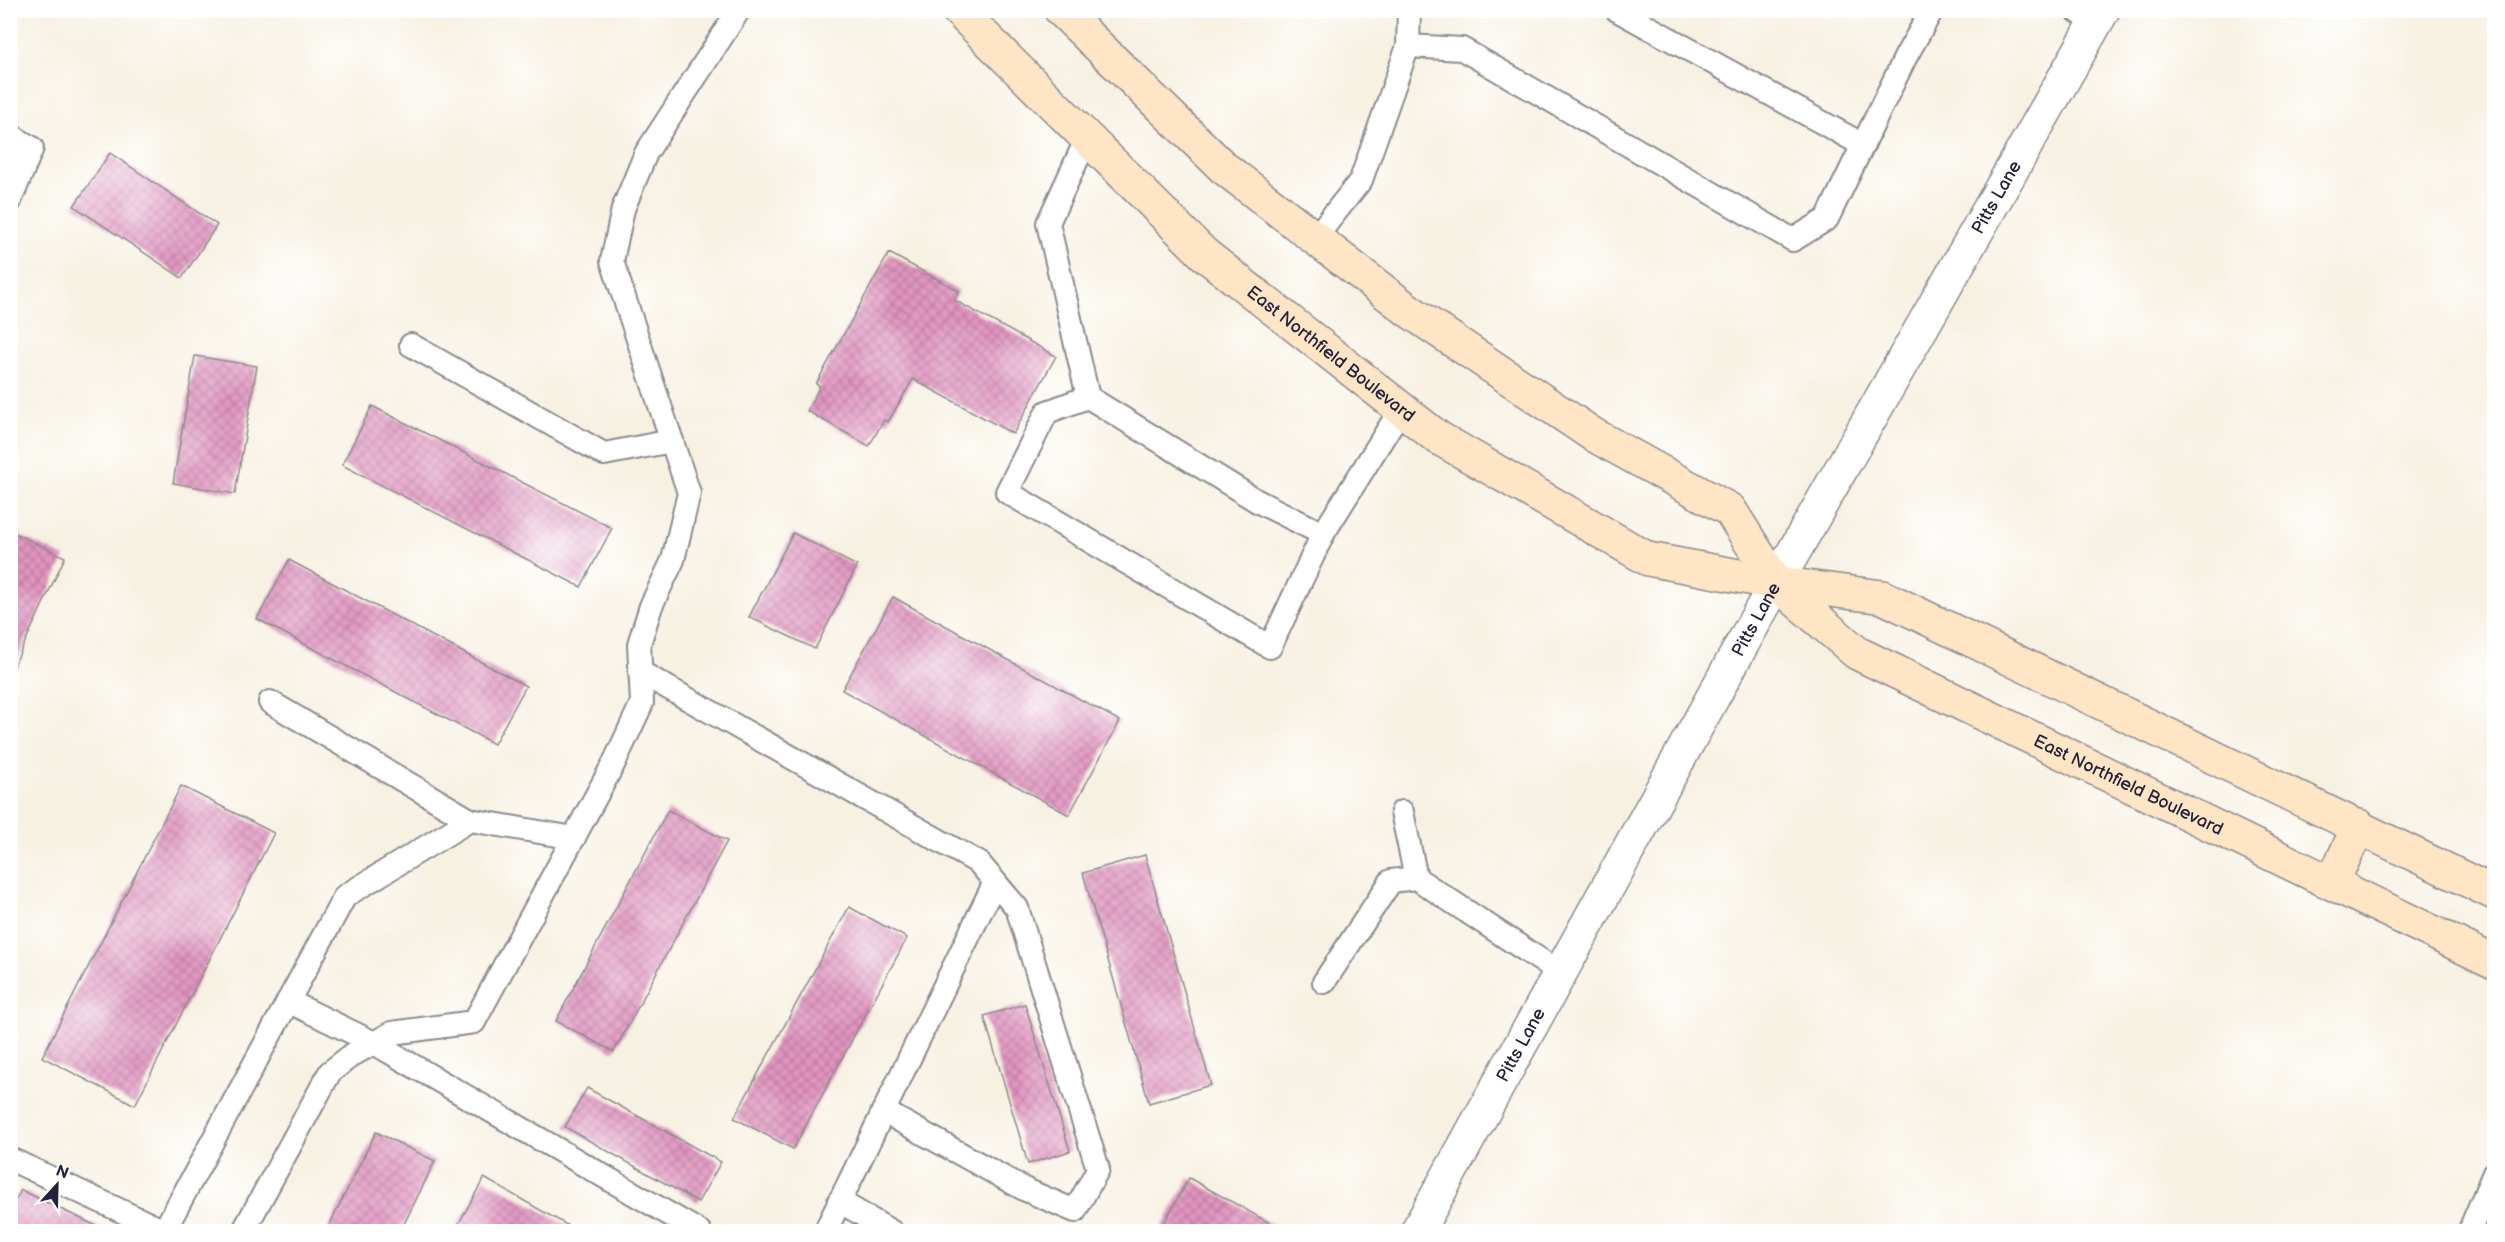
<svg xmlns="http://www.w3.org/2000/svg" width="2505" height="1242" font-family="'Balsamiq Sans',sans-serif">
	<style>
		.building { fill: url(#building-cross-hatch) }
		.lines { fill: none; stroke-linecap: round; stroke-linejoin: round }
		.lane-casing { stroke: #8c8a8e; stroke-width: 26 }
		.street-casing { stroke: #8c8a8e; stroke-width: 36 }
		.secondary-casing { stroke: #8c8a8e; stroke-width: 36 }
		.lane { stroke: #fff; stroke-width: 22 }
		.street { stroke: #fff; stroke-width: 33 }
		.secondary { stroke: #fde5c5; stroke-width: 33 }
		.labels { text-anchor: middle; stroke-width: 6; stroke-linejoin: round; paint-order: stroke }
		.street-label { font-size: 18px; fill: #22223b; stroke: #fff }
	</style>
	<defs>
		<pattern id="building-cross-hatch" width="8" height="8" patternUnits="userSpaceOnUse" patternTransform="scale(1.5)"><rect width="8" height="8" fill="#e295c0"/><path d="M0 0l8 8M0 8l8-8" fill="none" stroke="#b7799d"/></pattern>
	</defs>
	<rect width="100%" height="100%" fill="#fff"/>
	<filter id="ink" filterUnits="userSpaceOnUse"><feTurbulence type="fractalNoise" baseFrequency=".0167" numOctaves="2"/><feDisplacementMap in="SourceGraphic" scale="12" xChannelSelector="R" yChannelSelector="G"/><feConvolveMatrix kernelMatrix="1 2 1 2 8 2 1 2 1" color-interpolation-filters="sRGB"/></filter>
	<filter id="wash" filterUnits="userSpaceOnUse"><feTurbulence type="fractalNoise" baseFrequency=".008" numOctaves="4" result="noise"/><feDisplacementMap in="SourceGraphic" scale="24" xChannelSelector="R" yChannelSelector="G"/><feGaussianBlur stdDeviation="1.35" result="paint"/><feColorMatrix in="noise" values="0 0 0 0 0 0 0 0 0 0 0 0 0 0 0 0 0 1.4 0 .05"/><feComposite in="paint" operator="in"/></filter>
	<g filter="url(#wash)">
		<rect width="100%" height="100%" fill="#f7f1e2"/>
		<g id="blocks">
			<!-- building -->
			<g class="building">
				<path d="M110 153 217 225 182 278 74 206Z"/>
				<path d="M889 253 959 291 954 300 1056 356 1013 434 913 379 888 422 884 420 869 446 807 411 820 386 816 384Z"/>
				<path d="M195 356 257 366 235 494 173 483Z"/>
				<path d="M372 406 612 528 581 587 342 465Z"/>
				<path d="M10 531 65 557 10 674Z"/>
				<path d="M793 533 857 566 815 649 749 617Z"/>
				<path d="M289 560 526 686 494 744 257 619Z"/>
				<path d="M893 597 1120 721 1069 815 842 690Z"/>
				<path d="M181 786 274 833 135 1105 42 1057Z"/>
				<path d="M668 810 727 841 614 1052 556 1021Z"/>
				<path d="M1145 855 1211 1085 1149 1103 1083 873Z"/>
				<path d="M849 907 907 938 793 1149 734 1118Z"/>
				<path d="M1025 1004 1070 1151 1028 1164 984 1016Z"/>
				<path d="M587 1088 721 1162 698 1202 565 1127Z"/>
				<path d="M376 1132 435 1161 400 1232H326Z"/>
				<path d="M484 1178 579 1232H454Z"/>
				<path d="M1189 1178 1279 1228 1277 1232H1159Z"/>
				<path d="M21 1190 109 1232H10V1211Z"/>
			</g>
		</g>
	</g>
	<g filter="url(#ink)">
		<use href="#blocks" fill-opacity="0" stroke="#8c8a8e" stroke-width="1.5"/>
		<g class="lines">
			<!-- lane casing -->
			<g class="lane-casing">
				<g id="lane">
					<path d="M1617 10 1863 145"/>
					<path d="M2076 10 2096 23"/>
					<path d="M1408 46 1409 10"/>
					<path d="M10 135 32 148 10 201"/>
					<path d="M1087 138 1048 223 1088 397 1257 501 1323 534 1401 409"/>
					<path d="M1315 238 1361 180 1408 46 1462 49 1793 240 1827 219 1906 56 1932 10"/>
					<path d="M411 345 604 454 672 441"/>
					<path d="M1088 397 1047 412 1007 492 1270 647 1323 534"/>
					<path d="M640 672 979 863 1017 908 1098 1169 1075 1211 1026 1190 883 1111"/>
					<path d="M270 702 470 820 574 838"/>
					<path d="M1402 812 1416 878"/>
					<path d="M1324 982 1391 881 1416 878 1560 973"/>
					<path d="M288 1001 374 1043 700 1232"/>
					<path d="M10 1159 164 1231 345 896 470 820"/>
					<path d="M839 1201 892 1232"/>
					<path d="M243 1232 330 1072 352 1055 392 1033 474 1022 614 763 642 703 639 644 651 606 673 560 689 493 612 261 623 209 646 153 739 10"/>
					<path d="M825 1232 995 882"/>
					<path d="M2469 1232 2494 1173"/>
				</g>
			</g>
			<!-- street casing -->
			<g class="street-casing">
				<g id="street">
					<path id="s1" d="M1417 1232 1776 583 2103 10"/>
				</g>
			</g>
			<!-- secondary casing -->
			<g class="secondary-casing">
				<g id="secondary">
					<path id="s2" d="M958 10 1204 254 1437 437 1648 559 1776 583 1883 597 2494 893"/>
					<path id="s3" d="M1061 10 1224 168 1408 310 1592 434 1730 510 1776 583 1857 653 2494 962"/>
					<path d="M2332 883 2359 826"/>
				</g>
			</g>
			<!-- lane -->
			<use href="#lane" class="lane"/>
			<!-- street -->
			<use href="#street" class="street"/>
			<!-- secondary -->
			<use href="#secondary" class="secondary"/>
		</g>
	</g>
	<g class="labels">
		<!-- street labels -->
		<g class="street-label">
			<text dy="6" stroke="none"><textPath href="#s1" startOffset="1186">Pitts Lane</textPath></text>
			<text dy="6" stroke="none"><textPath href="#s2" startOffset="508">East Northfield Boulevard</textPath></text>
			<text dy="6" stroke="none"><textPath href="#s1" startOffset="700">Pitts Lane</textPath></text>
			<text dy="6" stroke="none"><textPath href="#s3" startOffset="1334">East Northfield Boulevard</textPath></text>
			<text dy="6" stroke="none"><textPath href="#s1" startOffset="214">Pitts Lane</textPath></text>
		</g>
	</g>
	<!-- margin -->
	<rect width="2505" height="1242" fill="none" stroke="#fff" stroke-width="36"/>
	<!-- north arrow -->
	<g transform="translate(57 1185) rotate(22)" stroke="#ffffff" stroke-width="4.5" paint-order="stroke">
	<path d="M0-4.5L10 22L0 15L-10 22Z" fill="#22223b"/>
	<text y="-9" font-size="16" font-weight="bold" text-anchor="middle" fill="#22223b">N</text>
	</g>
</svg>
